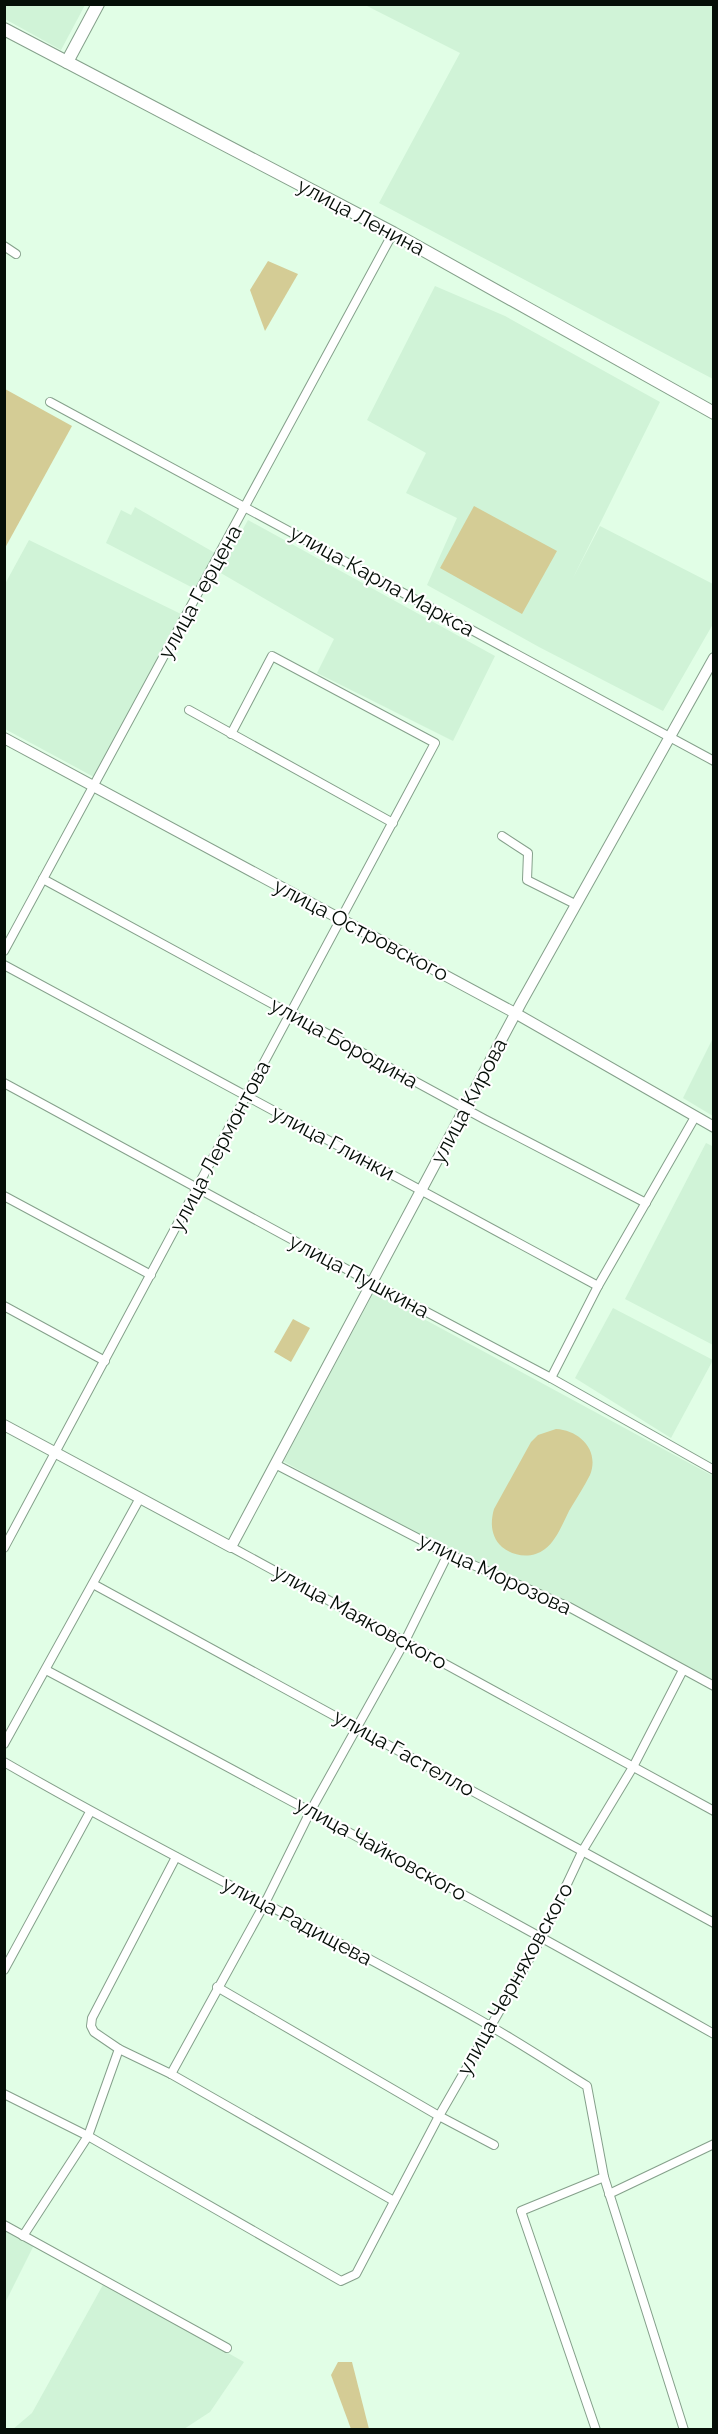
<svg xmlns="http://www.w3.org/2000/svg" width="718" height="2434" font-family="Raleway,sans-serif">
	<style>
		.built { fill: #d0f3d7 }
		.green { fill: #d4cc95 }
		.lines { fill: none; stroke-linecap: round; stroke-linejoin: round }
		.minor-casing { stroke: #85a08b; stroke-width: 10 }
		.tertiary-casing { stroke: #85a08b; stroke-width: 12 }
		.secondary-casing { stroke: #85a08b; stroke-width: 14 }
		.minor { stroke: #fff; stroke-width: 8 }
		.tertiary { stroke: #fff; stroke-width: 10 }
		.secondary { stroke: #fff; stroke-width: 12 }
		.labels { text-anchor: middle; stroke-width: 4.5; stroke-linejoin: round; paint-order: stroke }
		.street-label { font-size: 21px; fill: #050e07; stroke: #fff }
	</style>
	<rect width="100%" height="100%" fill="#e1fee6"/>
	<!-- built -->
	<g class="built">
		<path d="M4 5 5 4 85 5 61 50 5 19Z"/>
		<path d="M365 5H713V379L379 203 460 53Z"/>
		<path d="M435 286 505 316 660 402 573 578 600 526 713 584V624L663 711 539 647 427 585 457 518 406 493 426 453 367 420Z"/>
		<path d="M135 507 215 553 195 589 106 543 121 510 131 515Z"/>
		<path d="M248 520 495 656 453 741 317 673 334 639 219 572Z"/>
		<path d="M29 540 181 614 94 777 5 729V584Z"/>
		<path d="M713 1038V1116L683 1098Z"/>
		<path d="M706 1143 714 1147 713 1345 625 1299Z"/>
		<path d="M374 1292 713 1476V1688L360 1504 283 1461Z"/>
		<path d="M613 1308 713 1360 671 1438 575 1378Z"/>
		<path d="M5 2229 34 2245 5 2303Z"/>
		<path d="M104 2283 244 2362 210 2412 184 2429 12 2430 32 2413Z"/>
	</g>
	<!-- green -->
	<g class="green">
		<path d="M268 261 298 274 265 331 250 290Z"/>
		<path d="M5 389 72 426 5 548Z"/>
		<path d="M474 506 557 551 522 614 440 568Z"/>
		<path d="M293 1319 310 1328 291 1362 274 1352Z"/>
		<path d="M556 1429C579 1430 600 1450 590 1475 584 1487 576 1499 569 1511 563 1523 556 1541 545 1549 532 1559 514 1557 502 1547 491 1537 490 1523 494 1509L531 1442 538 1435Z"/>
		<path d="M338 2362H352L369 2429H351L331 2375Z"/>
	</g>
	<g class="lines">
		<!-- minor casing -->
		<g class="minor-casing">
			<g id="minor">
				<path d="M4 246 16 254"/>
				<path d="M50 402 714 761"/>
				<path d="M189 710 393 823"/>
				<path d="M502 836 528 853 527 880 575 904"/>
				<path d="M43 879 484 1119 646 1203"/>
				<path d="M4 951 393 233"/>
				<path d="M4 965 598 1286"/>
				<path d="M4 1083 372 1283 551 1378 714 1470"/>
				<path d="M4 1196 151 1275"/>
				<path d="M4 1306 105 1361"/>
				<path d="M551 1378 598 1286 695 1117"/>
				<path d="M275 1464 448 1554 569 1607 714 1686"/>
				<path d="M231 1547 714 1811"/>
				<path d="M4 1548 435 743 272 656 231 734"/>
				<path d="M93 1584 714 1923"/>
				<path d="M46 1670C270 1789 493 1909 714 2034"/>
				<path d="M4 1744 140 1498"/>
				<path d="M4 1762C164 1855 331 1934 490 2026 523 2045 555 2066 587 2086L604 2177 684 2430"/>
				<path d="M176 1857 92 2018 91 2026 94 2032 119 2049 171 2074 394 2201"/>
				<path d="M4 1970 90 1812"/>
				<path d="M217 1987 439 2116 494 2145"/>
				<path d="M171 2074 265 1903 311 1810 405 1641 448 1554"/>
				<path d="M4 2094 88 2136 341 2281 356 2274 439 2116 542 1937 583 1850 633 1767 683 1670"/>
				<path d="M609 2194 714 2144"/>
				<path d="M4 2225 227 2348"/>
				<path d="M23 2236 88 2136 119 2049"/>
				<path d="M596 2430 521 2211 604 2177"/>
			</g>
		</g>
		<!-- tertiary casing -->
		<g class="tertiary-casing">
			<g id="tertiary">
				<path d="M4 738 515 1013 714 1127"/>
				<path d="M4 1425 231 1547 521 1003 714 658"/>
			</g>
		</g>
		<!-- secondary casing -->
		<g class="secondary-casing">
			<g id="secondary">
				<path d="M4 29 393 233 714 413"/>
				<path d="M67 62 98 4"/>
			</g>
		</g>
		<!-- minor -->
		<use href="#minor" class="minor"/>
		<!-- tertiary -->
		<use href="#tertiary" class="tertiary"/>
		<!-- secondary -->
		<use href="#secondary" class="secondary"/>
	</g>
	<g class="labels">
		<!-- street labels -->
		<g class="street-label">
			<text transform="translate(361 217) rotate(28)" y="7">улица Ленина</text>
			<text transform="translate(382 581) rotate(29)" y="7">улица Карла Маркса</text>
			<text transform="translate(200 592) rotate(-61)" y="7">улица Герцена</text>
			<text transform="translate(361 930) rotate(28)" y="7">улица Островского</text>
			<text transform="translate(344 1043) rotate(29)" y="7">улица Бородина</text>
			<text transform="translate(469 1101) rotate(-62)" y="7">улица Кирова</text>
			<text transform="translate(333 1143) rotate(28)" y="7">улица Глинки</text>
			<text transform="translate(220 1146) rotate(-62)" y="7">улица Лермонтова</text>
			<text transform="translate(359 1276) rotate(28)" y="7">улица Пушкина</text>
			<text transform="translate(495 1574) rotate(25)" y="7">улица Морозова</text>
			<text transform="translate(360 1617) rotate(29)" y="7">улица Маяковского</text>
			<text transform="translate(404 1753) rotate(29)" y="7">улица Гастелло</text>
			<text transform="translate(381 1849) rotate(29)" y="7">улица Чайковского</text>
			<text transform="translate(297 1921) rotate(28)" y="7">улица Радищева</text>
			<text transform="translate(515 1979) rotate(-61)" y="7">улица Черняховского</text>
		</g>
	</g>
	<!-- border -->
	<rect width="718" height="2434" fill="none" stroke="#050e07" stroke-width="12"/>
</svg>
